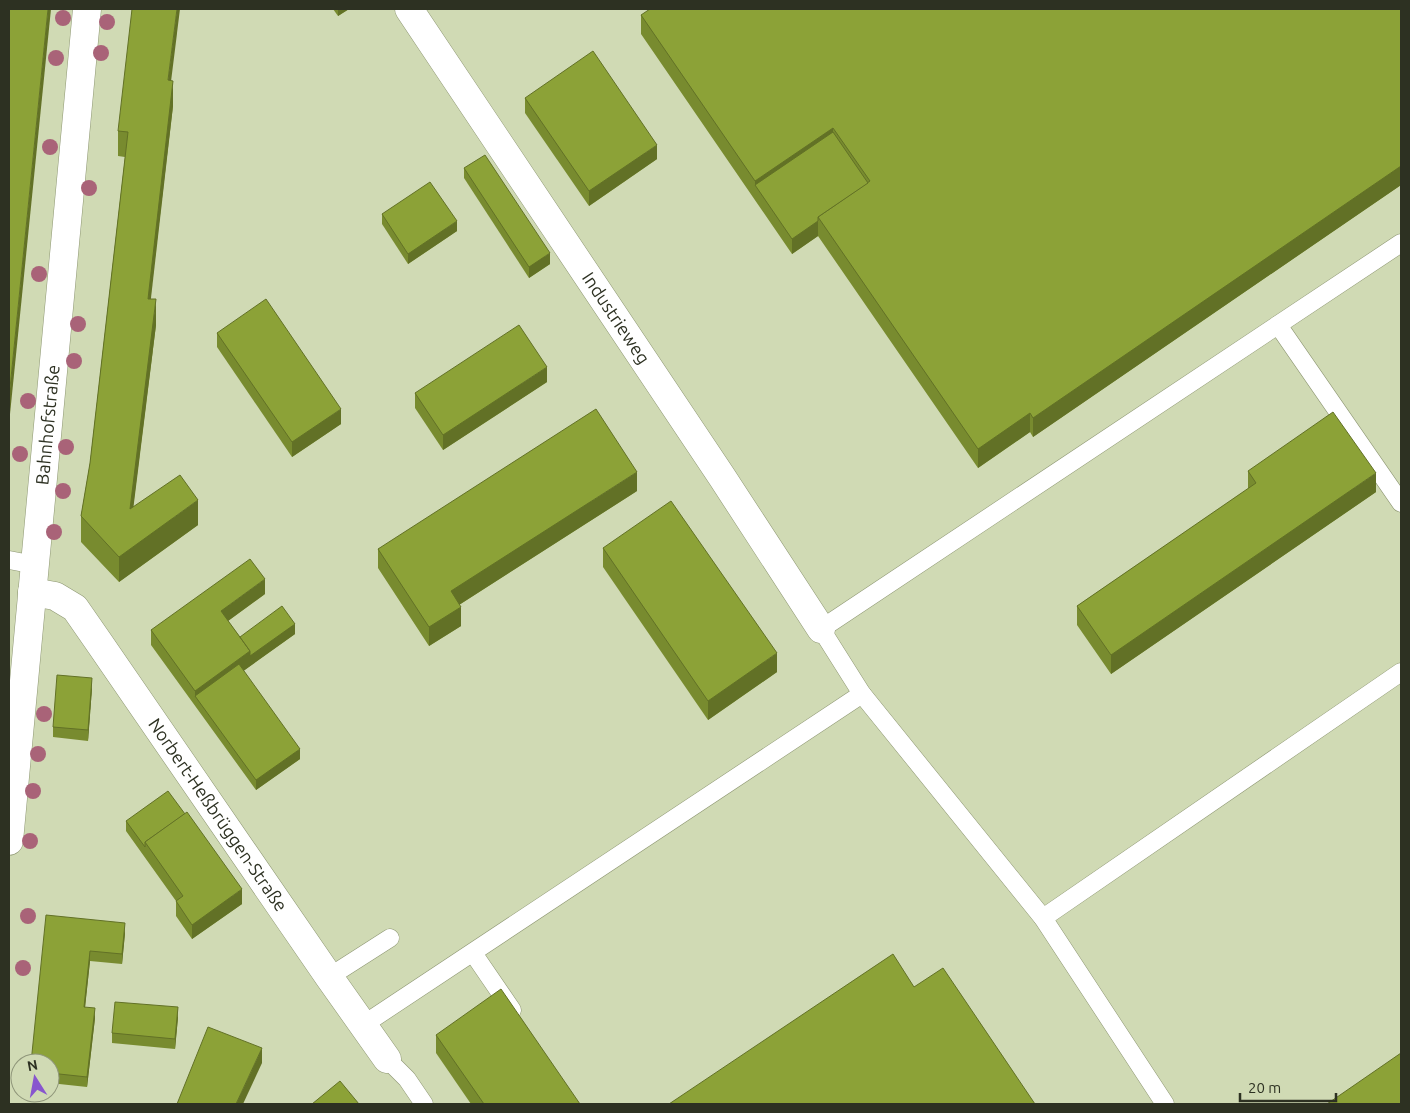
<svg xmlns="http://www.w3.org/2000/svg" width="1410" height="1113" font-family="Ubuntu,sans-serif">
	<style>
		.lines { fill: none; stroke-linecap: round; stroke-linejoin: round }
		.service-casing { stroke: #8e9773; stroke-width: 19 }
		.minor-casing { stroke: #8e9773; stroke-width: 29 }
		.service { stroke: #fff; stroke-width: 18 }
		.minor { stroke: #fff; stroke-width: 28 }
		.tree { fill: #a96378 }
		.wall { fill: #788b2f }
		.shaded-wall { fill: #627126 }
		.building { fill: #8ca237; stroke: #627126 }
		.labels { text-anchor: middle; stroke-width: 4; stroke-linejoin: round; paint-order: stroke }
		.street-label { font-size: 18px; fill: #2d3122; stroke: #d0dab4 }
	</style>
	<rect width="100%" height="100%" fill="#d0dab4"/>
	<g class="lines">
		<!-- service casing -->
		<g class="service-casing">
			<g id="service">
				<path d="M1278 325 1401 503"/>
				<path d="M9 560 35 565"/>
				<path d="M1043 918 1401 672"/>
				<path d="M473 953 512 1010"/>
				<path d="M329 977 390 938"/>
				<path d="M363 1025 862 694"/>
				<path d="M387 1059 407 1079 424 1104"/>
				<path d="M1165 1104 1043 918 862 694 821 629 1401 243"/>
			</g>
		</g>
		<!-- minor casing -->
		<g class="minor-casing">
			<g id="minor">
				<path id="s1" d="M409 9 722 477 821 629"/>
				<path id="s2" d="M32 592 55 596 75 608 100 644 329 977 387 1059"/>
				<path id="s3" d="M9 841 87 9"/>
			</g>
		</g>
		<!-- service -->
		<use href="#service" class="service"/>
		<!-- minor -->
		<use href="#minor" class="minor"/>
	</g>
	<!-- trees -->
	<g class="tree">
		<circle cx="63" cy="18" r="8"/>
		<circle cx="107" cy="22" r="8"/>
		<circle cx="101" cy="53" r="8"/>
		<circle cx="56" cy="58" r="8"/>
		<circle cx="50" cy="147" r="8"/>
		<circle cx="89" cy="188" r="8"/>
		<circle cx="39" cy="274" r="8"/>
		<circle cx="78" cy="324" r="8"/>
		<circle cx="74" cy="361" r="8"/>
		<circle cx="28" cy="401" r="8"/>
		<circle cx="66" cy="447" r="8"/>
		<circle cx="20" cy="454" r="8"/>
		<circle cx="63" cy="491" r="8"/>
		<circle cx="54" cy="532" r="8"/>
		<circle cx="44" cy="714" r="8"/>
		<circle cx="38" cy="754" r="8"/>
		<circle cx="33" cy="791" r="8"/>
		<circle cx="30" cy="841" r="8"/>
		<circle cx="28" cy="916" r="8"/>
		<circle cx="23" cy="968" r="8"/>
	</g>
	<!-- wall -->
	<g class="wall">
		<path d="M333 9H349L338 16Z"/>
		<path d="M1401 9V185L1033 437 1030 432 978 468 818 236 792 254 641 34V15Z"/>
		<path d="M171 80 173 106 150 299 156 325 133 507 198 525 119 582 81 542V516L90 463 125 157 118 156V131Z"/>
		<path d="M525 98 657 159 589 206 525 113Z"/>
		<path d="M464 168 550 264 529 278 464 178Z"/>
		<path d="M382 214 457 231 408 264 382 224Z"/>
		<path d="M217 333 341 424 292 457 217 347Z"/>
		<path d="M547 382 443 450 415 408V393Z"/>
		<path d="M1248 471 1376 492 1111 674 1077 625V606L1248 489Z"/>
		<path d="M637 491 459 605 461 626 429 646 378 568V549Z"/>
		<path d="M603 548 777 672 708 720 603 567Z"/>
		<path d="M265 594 228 621 240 637 295 634 243 671 300 759 256 790 151 645V630Z"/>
		<path d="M92 688 88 741 53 737V727Z"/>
		<path d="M126 821 242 904 192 939 176 916V901L126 831Z"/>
		<path d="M46 915 125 933 122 964 90 961 85 1007 95 1018 87 1087 50 1083Z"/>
		<path d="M178 1017 175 1049 112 1043V1033Z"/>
		<path d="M436 1035 580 1104H471L436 1053Z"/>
	</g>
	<!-- shaded-wall -->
	<g class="shaded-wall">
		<path d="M48 9H51L9 424V398Z"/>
		<path d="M177 9H180L168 106V80Z"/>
		<path d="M338 9H349L338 16Z"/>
		<path d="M173 81V106L148 324V299Z"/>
		<path d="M833 128V147L755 185V200V181Z"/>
		<path d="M657 145V159L589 206V191Z"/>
		<path d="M1401 166V185L1033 437V418Z"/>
		<path d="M457 221V231L408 264V254Z"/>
		<path d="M818 221V236L792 254V239Z"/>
		<path d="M550 253V264L529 278V267Z"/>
		<path d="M156 299V325L130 535V509Z"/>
		<path d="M547 367V382L443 450V435Z"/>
		<path d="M341 409V424L292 457V442Z"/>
		<path d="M1030 413V432L978 468V449Z"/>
		<path d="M637 472V491L451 610V591Z"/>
		<path d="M1376 473V492L1111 674V655Z"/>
		<path d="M198 500V525L119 582V557Z"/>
		<path d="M265 579V594L221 626V611Z"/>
		<path d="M461 607V626L429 646V627Z"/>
		<path d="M295 624V634L200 702 195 696V691L250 651Z"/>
		<path d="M777 653V672L708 720V701Z"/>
		<path d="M92 678V688L88 741V730Z"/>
		<path d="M300 749V759L256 790V780Z"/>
		<path d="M242 889V904L192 939V925Z"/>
		<path d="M125 923V933L122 964V954Z"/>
		<path d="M90 951V961L84 1017V1007Z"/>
		<path d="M178 1007V1017L175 1049V1039Z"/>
		<path d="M95 1008V1018L87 1087V1077Z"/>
		<path d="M262 1048V1063L243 1104H236Z"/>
	</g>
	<!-- building -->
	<g class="building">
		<path d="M9 9H48L9 398Z"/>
		<path d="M132 9H177L168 80 173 81 148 299H156L130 509 180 475 198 500 119 557 81 516 90 463 128 132 118 131Z"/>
		<path d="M650 9H1401V166L1033 418 1030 413 978 449 818 217 870 181 833 128 755 181 641 15Z"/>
		<path d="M593 51 657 145 589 191 525 98Z"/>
		<path d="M833 132 868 183 818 217V221L792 239 755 185Z"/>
		<path d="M485 155 550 253 529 267 464 168Z"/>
		<path d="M430 182 457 221 408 254 382 214Z"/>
		<path d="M266 299 341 409 292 442 217 333Z"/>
		<path d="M519 325 547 367 443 435 415 393Z"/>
		<path d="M596 409 637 472 451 591 461 607 429 627 378 549Z"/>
		<path d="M1333 412 1376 473 1111 655 1077 606 1256 483 1248 471Z"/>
		<path d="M671 501 777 653 708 701 603 548Z"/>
		<path d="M250 559 265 579 221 611 250 651 195 691 151 630Z"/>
		<path d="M282 606 295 624 250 656V651L240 637Z"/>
		<path d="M239 664 300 749 256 780 195 696Z"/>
		<path d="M57 675 92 678 88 730 53 727Z"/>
		<path d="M168 791 185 814 145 842V847L126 821Z"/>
		<path d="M187 812 242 889 192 925 176 901 183 896 145 842Z"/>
		<path d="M46 915 125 923 122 954 90 951 84 1007 95 1008 87 1077 50 1073V1063H31Z"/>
		<path d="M893 954 914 987 943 968 1035 1104H669Z"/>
		<path d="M501 989 580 1104H484L436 1035Z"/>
		<path d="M115 1002 178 1007 175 1039 112 1033Z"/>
		<path d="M208 1027 262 1048 236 1104H177Z"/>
		<path d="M1401 1053V1104H1327Z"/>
		<path d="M340 1081 359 1104H312Z"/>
	</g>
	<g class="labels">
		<!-- street labels -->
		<g class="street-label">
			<text dy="6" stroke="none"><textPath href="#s1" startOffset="372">Industrieweg</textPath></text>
			<text dy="6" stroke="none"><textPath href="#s3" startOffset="418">Bahnhofstraße</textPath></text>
			<text dy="6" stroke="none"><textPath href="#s2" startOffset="298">Norbert-Heßbrüggen-Straße</textPath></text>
		</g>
	</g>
	<!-- border -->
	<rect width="1410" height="1113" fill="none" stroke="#2d3122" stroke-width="20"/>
	<!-- north arrow -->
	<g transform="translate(35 1078) rotate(349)"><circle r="24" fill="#d0dab4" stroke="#8f967a"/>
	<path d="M0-4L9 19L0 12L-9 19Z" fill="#8856ce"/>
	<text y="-8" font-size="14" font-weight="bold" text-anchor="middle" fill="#2d3122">N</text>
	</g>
	<!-- scale -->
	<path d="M1240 1093v8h96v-8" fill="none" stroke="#2d3122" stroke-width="2.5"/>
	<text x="1248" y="1093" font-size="15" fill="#2d3122" stroke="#d0dab4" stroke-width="4" paint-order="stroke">20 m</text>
</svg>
